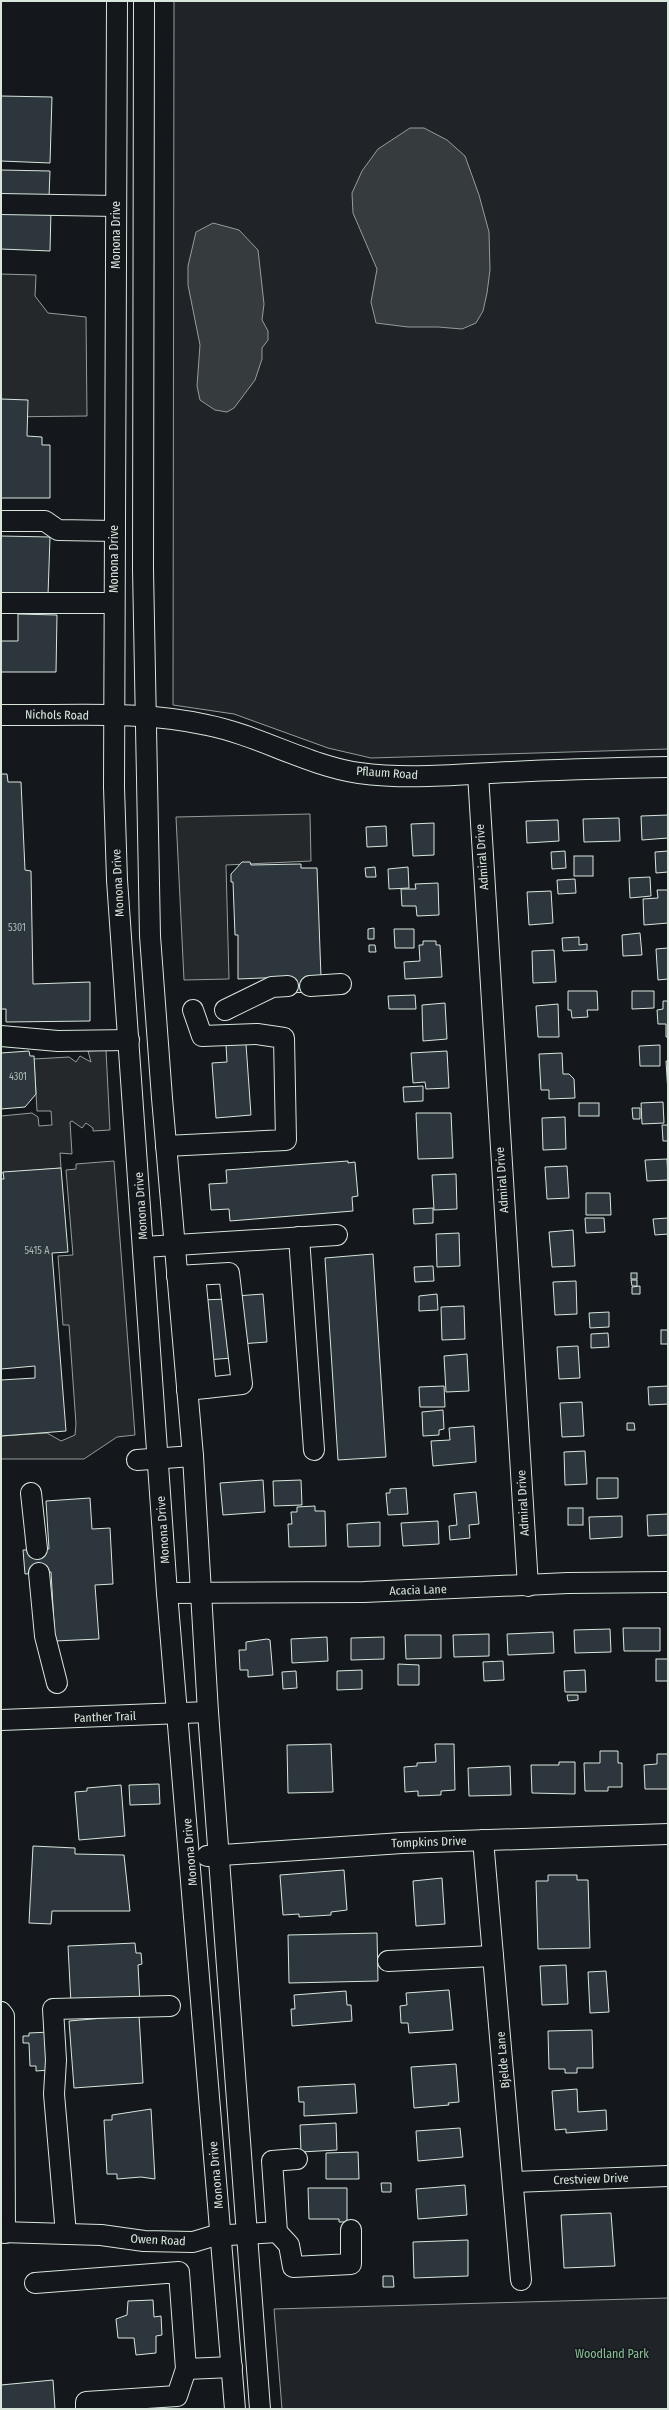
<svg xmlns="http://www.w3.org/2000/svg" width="669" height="2410" font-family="'Fira Sans Condensed',sans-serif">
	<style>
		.green { fill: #202428; stroke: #939e99 }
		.parking { fill: #24282b; stroke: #939e99 }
		.water { fill: #363b3e; stroke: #939e99 }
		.building { fill: #2c363c; stroke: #d8e6dc }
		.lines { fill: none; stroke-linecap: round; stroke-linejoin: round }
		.minor-casing { stroke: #d8e6dc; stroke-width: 22 }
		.minor { stroke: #14181c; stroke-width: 20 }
		.labels { text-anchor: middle; stroke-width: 3; stroke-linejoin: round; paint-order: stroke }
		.number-label { font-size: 10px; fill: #adbab4 }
		.street-label { font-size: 12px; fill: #d8e6dc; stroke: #14181c }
		.park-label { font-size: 12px; fill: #8ac095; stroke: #14181c }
	</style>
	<rect width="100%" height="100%" fill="#14181c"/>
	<!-- green -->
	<g class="green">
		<path d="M174 1H668V749L371 758 328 748 234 714 173 705Z"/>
		<path d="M668 2298V2409H282L274 2309Z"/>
	</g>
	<!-- parking -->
	<g class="parking">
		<path d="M1 274 36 275 35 296 48 313 86 317 87 416 1 417Z"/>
		<path d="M310 814 311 861 226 865 229 979 184 980 176 817Z"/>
		<path d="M106 1050 110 1130 93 1131V1128L86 1123 82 1128 72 1121 70 1122 72 1154 60 1153 61 1168 1 1173V1116L32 1113 38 1117 39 1126 52 1125 51 1111H37L34 1059 69 1057 76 1062 80 1056 91 1062 88 1051Z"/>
		<path d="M114 1161 135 1435 117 1437 84 1459H1V1436L47 1433 61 1441 75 1435 76 1424 69 1325H63L58 1256 73 1255 66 1170 76 1169V1164Z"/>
	</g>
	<!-- water -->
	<g class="water">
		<path d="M410 128H424L447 140 465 156 479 195 489 232 490 270 487 293 483 311 476 323 462 329 438 327H408L376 323 371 302 377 269 353 213 352 193 362 171 378 149Z"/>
		<path d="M213 223 239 230 258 250 264 304 262 320 268 331V340L262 348V359L255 380 234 408 227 412 215 410 200 400 197 386 200 345 188 285V266L196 232Z"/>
	</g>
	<!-- building -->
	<g class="building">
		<path d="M1 96 52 97 50 163 1 161Z"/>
		<path d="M1 170 50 171 49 197 1 199Z"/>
		<path d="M1 209 51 210 50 251 1 249Z"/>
		<path d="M1 399 28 400 27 436 42 437V445H50V498H1Z"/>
		<path d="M1 536 50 537 48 595 1 594Z"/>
		<path d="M18 614 57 615 56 672H1V641H18Z"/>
		<path d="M1 774H7L8 782H21L25 870 31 871 33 984 90 982V1021L6 1022V1009H1Z"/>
		<path d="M668 815V838L642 840 641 816Z"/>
		<path d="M619 818 620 841 584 842 583 819Z"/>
		<path d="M556 820H558L559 841 527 843 526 821Z"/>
		<path d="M434 823V855L413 856 411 824Z"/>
		<path d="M386 826 387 846 367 847 366 827Z"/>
		<path d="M565 851 566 868 552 869 551 852Z"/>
		<path d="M668 851V872L656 873 655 852Z"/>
		<rect x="574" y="856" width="19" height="20"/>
		<path d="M242 862H250L251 865 301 864V868H317L321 977 310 992 288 993 287 977 238 979V935H235L233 882H231V874Z"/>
		<path d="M375 867 376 877H366L365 868Z"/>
		<path d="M408 867 409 888 389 889 388 869Z"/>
		<path d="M650 877 651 896 630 898 629 878Z"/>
		<path d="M575 879 576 893 558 894 557 880Z"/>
		<path d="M438 883 439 915 417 916 416 906H402L401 889H416L415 884Z"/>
		<path d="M657 890H668V923L644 925 643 899 658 898Z"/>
		<path d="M551 891 553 923 529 925 527 892Z"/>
		<path d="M374 928V939H368V929Z"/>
		<path d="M394 929H414V948H395Z"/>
		<path d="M640 933 642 955 623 956 622 935Z"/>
		<path d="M579 937V945L587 944V950L563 951 562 938Z"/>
		<path d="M423 941H436V945H440L442 977 405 979 404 962 420 961 419 945H423Z"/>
		<path d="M369 945H375L376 952H369Z"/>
		<path d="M668 948V979L658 980 656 949Z"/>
		<path d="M554 950 556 982 533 983 532 951Z"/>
		<path d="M568 991H597L598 1010H587L588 1017 572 1018 571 1010H568Z"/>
		<path d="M632 991H654V1008L632 1009Z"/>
		<path d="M415 995 416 1009H389L388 996Z"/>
		<path d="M663 1001H668V1037H666V1024H658L657 1010 663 1009Z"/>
		<path d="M445 1003 447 1039 423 1041 422 1005Z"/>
		<path d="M558 1004 559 1037H538L536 1006Z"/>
		<path d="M246 1044 251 1115 216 1118 212 1063 227 1062 226 1045Z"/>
		<path d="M660 1045V1066H640L639 1046Z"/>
		<path d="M29 1051 30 1056H34L36 1094 25 1107 1 1109V1053Z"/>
		<path d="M447 1051 449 1088 426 1089 425 1082 413 1083 411 1053Z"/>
		<path d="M562 1053 563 1074H569L574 1079 575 1098 549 1099V1090H541L539 1054Z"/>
		<path d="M666 1061H668V1093Z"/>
		<path d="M423 1086V1101L404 1102 403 1087Z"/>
		<path d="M663 1102 664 1123 642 1124 641 1103Z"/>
		<rect x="579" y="1103" width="20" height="13"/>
		<path d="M632 1108H640V1119H633Z"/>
		<path d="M416 1113H451L453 1158 418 1159Z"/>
		<path d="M565 1117 566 1149 543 1150 542 1118Z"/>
		<path d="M662 1125H668V1141H663Z"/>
		<path d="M667 1159 668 1180 647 1181 645 1160Z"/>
		<path d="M348 1161V1163L355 1162 358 1196 352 1197 353 1211 230 1221 229 1209 211 1210 209 1184 227 1183 226 1170Z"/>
		<path d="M567 1166 569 1198 547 1199 545 1167Z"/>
		<path d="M61 1168 68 1252 52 1253 66 1431 1 1436V1380L35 1378V1366L1 1369V1179H4L3 1172Z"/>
		<path d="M456 1174 457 1209 434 1210 432 1175Z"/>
		<path d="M586 1193H610L611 1215H586Z"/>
		<path d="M433 1208V1223L414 1224 413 1209Z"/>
		<path d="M585 1218H604L605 1232 586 1233Z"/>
		<path d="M668 1218V1234L655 1235 653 1219Z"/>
		<path d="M573 1230 575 1266 552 1267 549 1232Z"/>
		<path d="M459 1233 460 1266 437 1267 436 1234Z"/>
		<path d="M373 1254 386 1457 338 1460 325 1258Z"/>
		<path d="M433 1266 434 1281 415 1282 414 1267Z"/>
		<rect x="631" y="1273" width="6" height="6"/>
		<path d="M631 1280H637V1286H632Z"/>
		<path d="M576 1281 577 1314 555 1315 553 1282Z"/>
		<path d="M640 1286V1294H632V1287Z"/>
		<path d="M263 1294 267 1342 240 1344 236 1296Z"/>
		<path d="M437 1294 438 1310 419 1311V1296Z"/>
		<path d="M227 1299 232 1358 206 1360 201 1300Z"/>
		<path d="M464 1306 465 1339 442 1340 441 1307Z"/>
		<path d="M609 1312V1327L590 1328 589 1313Z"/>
		<rect x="661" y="1330" width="7" height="14"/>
		<path d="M608 1333 609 1347 591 1348V1334Z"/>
		<path d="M578 1346 580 1378 559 1379 557 1347Z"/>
		<path d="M467 1354 469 1391 446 1392 444 1356Z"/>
		<path d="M444 1386 445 1407H420L419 1387Z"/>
		<path d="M668 1386V1404L649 1405 648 1387Z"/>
		<path d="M582 1402 584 1436 562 1437 560 1403Z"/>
		<path d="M443 1410 444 1429 439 1430V1435L423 1436 422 1412Z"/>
		<path d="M627 1423H634L635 1430H627Z"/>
		<path d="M474 1426 476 1462 433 1466 431 1441 450 1440 449 1428Z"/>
		<path d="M585 1451 587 1484 565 1485 564 1452Z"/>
		<path d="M597 1478H618V1498L597 1499Z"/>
		<path d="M263 1480 265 1512 223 1515 220 1483Z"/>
		<path d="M301 1480 302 1505 274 1506 273 1481Z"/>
		<path d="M406 1488 408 1514 388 1515 386 1493H390V1489Z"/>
		<path d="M476 1492 479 1524 469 1525 470 1538 450 1540 449 1526 457 1525 454 1494Z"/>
		<path d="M90 1498 92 1529 110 1528 113 1584 95 1585 99 1639 55 1641 51 1572 25 1574 23 1550 49 1549 46 1501Z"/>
		<path d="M315 1506V1511H325L326 1546 289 1547 288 1524H292L291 1512H297V1507Z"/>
		<rect x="568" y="1508" width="15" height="17"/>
		<path d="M668 1514V1535L648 1536 647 1515Z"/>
		<path d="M622 1516V1537L590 1539 589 1517Z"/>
		<path d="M438 1521 439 1544 403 1546 401 1523Z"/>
		<path d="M380 1522V1546L348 1547 347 1524Z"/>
		<path d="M623 1628H660V1651H624Z"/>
		<path d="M610 1629 611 1652 575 1653 574 1630Z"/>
		<path d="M553 1632 554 1653 508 1655 507 1634Z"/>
		<path d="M489 1634V1656L454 1657 453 1635Z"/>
		<path d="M405 1635H441V1658L406 1659Z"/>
		<path d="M327 1637 328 1661 292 1663 291 1639Z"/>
		<path d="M384 1637V1659L351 1660V1638Z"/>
		<path d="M267 1639 270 1640 273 1675 248 1677V1670H240L239 1650H246V1642Z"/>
		<rect x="656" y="1659" width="12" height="22"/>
		<path d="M503 1661 504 1680 484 1681 483 1662Z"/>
		<path d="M398 1664 419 1665V1685H398Z"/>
		<path d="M362 1670V1689L337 1690V1671Z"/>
		<path d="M585 1670 586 1692H565L564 1671Z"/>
		<path d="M296 1671 297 1688 283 1689 282 1672Z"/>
		<path d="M567 1695H578V1700L568 1701Z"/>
		<path d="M331 1744 333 1792 288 1793 287 1745Z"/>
		<path d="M435 1744H454L455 1790 441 1791V1795L418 1796V1791L405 1792 404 1767 417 1766V1763L436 1762Z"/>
		<path d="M600 1751H618V1763H622V1787H608V1791H585L584 1763H600Z"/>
		<path d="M657 1754H668V1789H645L644 1765 657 1764Z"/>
		<path d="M559 1762H575V1794L532 1793 531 1765H559Z"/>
		<path d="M510 1766 511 1795 469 1796 468 1768Z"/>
		<path d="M159 1784 160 1804 130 1805 129 1785Z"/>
		<path d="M121 1785 125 1836 79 1840 75 1792 87 1791V1788Z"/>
		<path d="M33 1846 75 1848V1854L124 1855 130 1911H52L51 1924 29 1923Z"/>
		<path d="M344 1870 347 1910 331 1912V1915L299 1917V1914L283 1915 280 1875Z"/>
		<path d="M548 1875H577V1880H588L590 1948 538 1949 536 1881H548Z"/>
		<path d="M442 1878 445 1924 416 1926 413 1881Z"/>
		<path d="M377 1933 378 1981 289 1983 288 1935Z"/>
		<path d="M135 1943 136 1953H141L142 1964 138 1965 140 2003 71 2004 68 1946Z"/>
		<path d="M566 1965 568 2004 542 2005 540 1966Z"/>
		<path d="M606 1971 609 2012 590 2013 588 1972Z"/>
		<path d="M449 1990 453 2030 409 2033 408 2023H401L400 2006 407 2005 406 1993Z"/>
		<path d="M346 1991 347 2005H351L352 2021 292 2026 291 2009H295L294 1995Z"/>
		<path d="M139 2015 143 2083 74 2088 69 2021Z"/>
		<path d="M592 2030 593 2068H577V2073H565V2069H549L548 2031Z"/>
		<path d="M50 2032V2070L36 2071V2066H30L29 2043H23V2036H29V2033Z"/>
		<path d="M456 2064 459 2102 448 2103 449 2105 414 2108 411 2067Z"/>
		<path d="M355 2084 357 2113 304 2116V2102H299L298 2087Z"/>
		<path d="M577 2089 578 2112 606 2110 607 2130 566 2133V2129L555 2130 552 2091Z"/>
		<path d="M151 2109 155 2179 141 2177 117 2179V2174H107L104 2120H112V2115Z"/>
		<path d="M336 2123 337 2150 301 2152 300 2125Z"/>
		<path d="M460 2128 463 2157 418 2161 416 2131Z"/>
		<path d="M358 2152 359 2179H326V2153Z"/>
		<path d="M381 2183H391V2192H382Z"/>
		<path d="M465 2185 467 2215 418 2219 416 2189Z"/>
		<path d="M308 2188H347V2222H339V2219H309Z"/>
		<path d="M611 2213 615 2266 564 2268 561 2215Z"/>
		<path d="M468 2240V2276L414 2278 413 2242Z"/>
		<path d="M383 2276H393L394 2287H383Z"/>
		<path d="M153 2300 154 2317 161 2316 162 2335 156 2336V2353L136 2355 134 2338H118L116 2319 127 2315 128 2301Z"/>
		<path d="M53 2380 55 2409H1V2385Z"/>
		<path d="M157 2405V2409H102Z"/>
	</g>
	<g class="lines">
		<!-- minor casing -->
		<g class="minor-casing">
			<g id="minor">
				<path d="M117 1 114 787 117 880 167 1593 235 2409"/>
				<path d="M144 1 143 569 150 936 162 1098 193 1456 208 1712 260 2409"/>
				<path d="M1 204 116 206"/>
				<path d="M1 521H45L58 530 115 531"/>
				<path d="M1 603H114"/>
				<path d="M1 715C69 716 140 710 207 725 258 735 309 766 359 773 410 780 461 774 512 772 564 769 616 768 668 767"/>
				<path d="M478 774 528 1586"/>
				<path d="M310 986 341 984"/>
				<path d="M225 1010 272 987 288 986"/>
				<path d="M1 1036 58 1041 129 1040"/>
				<path d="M166 1146 286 1140 284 1038 257 1034 202 1036 193 1010"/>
				<path d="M299 1237 314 1450"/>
				<path d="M144 1247 337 1235"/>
				<path d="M195 1275 206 1388"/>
				<path d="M177 1276 229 1273 242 1384 187 1390"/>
				<path d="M137 1460 193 1456"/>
				<path d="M31 1493 37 1549"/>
				<path d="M39 1573 45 1636 57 1683"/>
				<path d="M167 1593 364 1592 568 1583 668 1582"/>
				<path d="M1 1720 208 1712"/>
				<path d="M483 1840 521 2280"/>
				<path d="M207 1856 402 1843 668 1834"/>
				<path d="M388 1961 493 1956"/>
				<path d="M1 2012 4 2016 5 2233"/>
				<path d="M297 2159 272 2161 277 2232 289 2245 293 2267 351 2264V2230"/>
				<path d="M514 2182 668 2176"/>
				<path d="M1 2232 101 2235 144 2241 193 2242 213 2236 277 2232"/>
				<path d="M66 2234 54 2094 56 2060 53 2009 170 2006"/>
				<path d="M35 2283 179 2272 186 2369 177 2396 86 2402V2409"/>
				<path d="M186 2369 232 2367"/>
			</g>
		</g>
		<!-- minor -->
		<use href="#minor" class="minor"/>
	</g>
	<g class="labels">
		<!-- number labels -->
		<g class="number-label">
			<text x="17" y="931">5301</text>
			<text x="18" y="1080">4301</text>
			<text x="37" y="1254">5415 A</text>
		</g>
		<!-- street labels -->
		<g class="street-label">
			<text transform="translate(116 235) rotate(-90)" y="4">Monona Drive</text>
			<text transform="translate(114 559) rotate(-90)" y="4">Monona Drive</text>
			<text transform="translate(57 715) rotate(1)" y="4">Nichols Road</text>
			<text transform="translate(387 773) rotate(4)" y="4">Pflaum Road</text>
			<text transform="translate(482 857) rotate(-94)" y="4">Admiral Drive</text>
			<text transform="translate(118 883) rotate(-93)" y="4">Monona Drive</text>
			<text transform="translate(502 1180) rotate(-94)" y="4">Admiral Drive</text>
			<text transform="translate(141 1206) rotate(-94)" y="4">Monona Drive</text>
			<text transform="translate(523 1503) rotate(-93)" y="4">Admiral Drive</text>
			<text transform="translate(163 1530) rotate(-94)" y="4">Monona Drive</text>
			<text transform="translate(418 1590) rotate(-2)" y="4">Acacia Lane</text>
			<text transform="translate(105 1717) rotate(-2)" y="4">Panther Trail</text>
			<text transform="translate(429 1842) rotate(-2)" y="4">Tompkins Drive</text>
			<text transform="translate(190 1852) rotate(-95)" y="4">Monona Drive</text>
			<text transform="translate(503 2060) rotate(-95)" y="4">Bjelde Lane</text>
			<text transform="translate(216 2175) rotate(-95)" y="4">Monona Drive</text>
			<text transform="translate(591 2179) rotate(-2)" y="4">Crestview Drive</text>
			<text transform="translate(158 2240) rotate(3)" y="4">Owen Road</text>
		</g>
		<!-- park labels -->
		<g class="park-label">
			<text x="612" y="2358">Woodland Park</text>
		</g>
	</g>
	<!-- border -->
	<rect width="669" height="2410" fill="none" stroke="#d8e6dc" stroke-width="4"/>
</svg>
